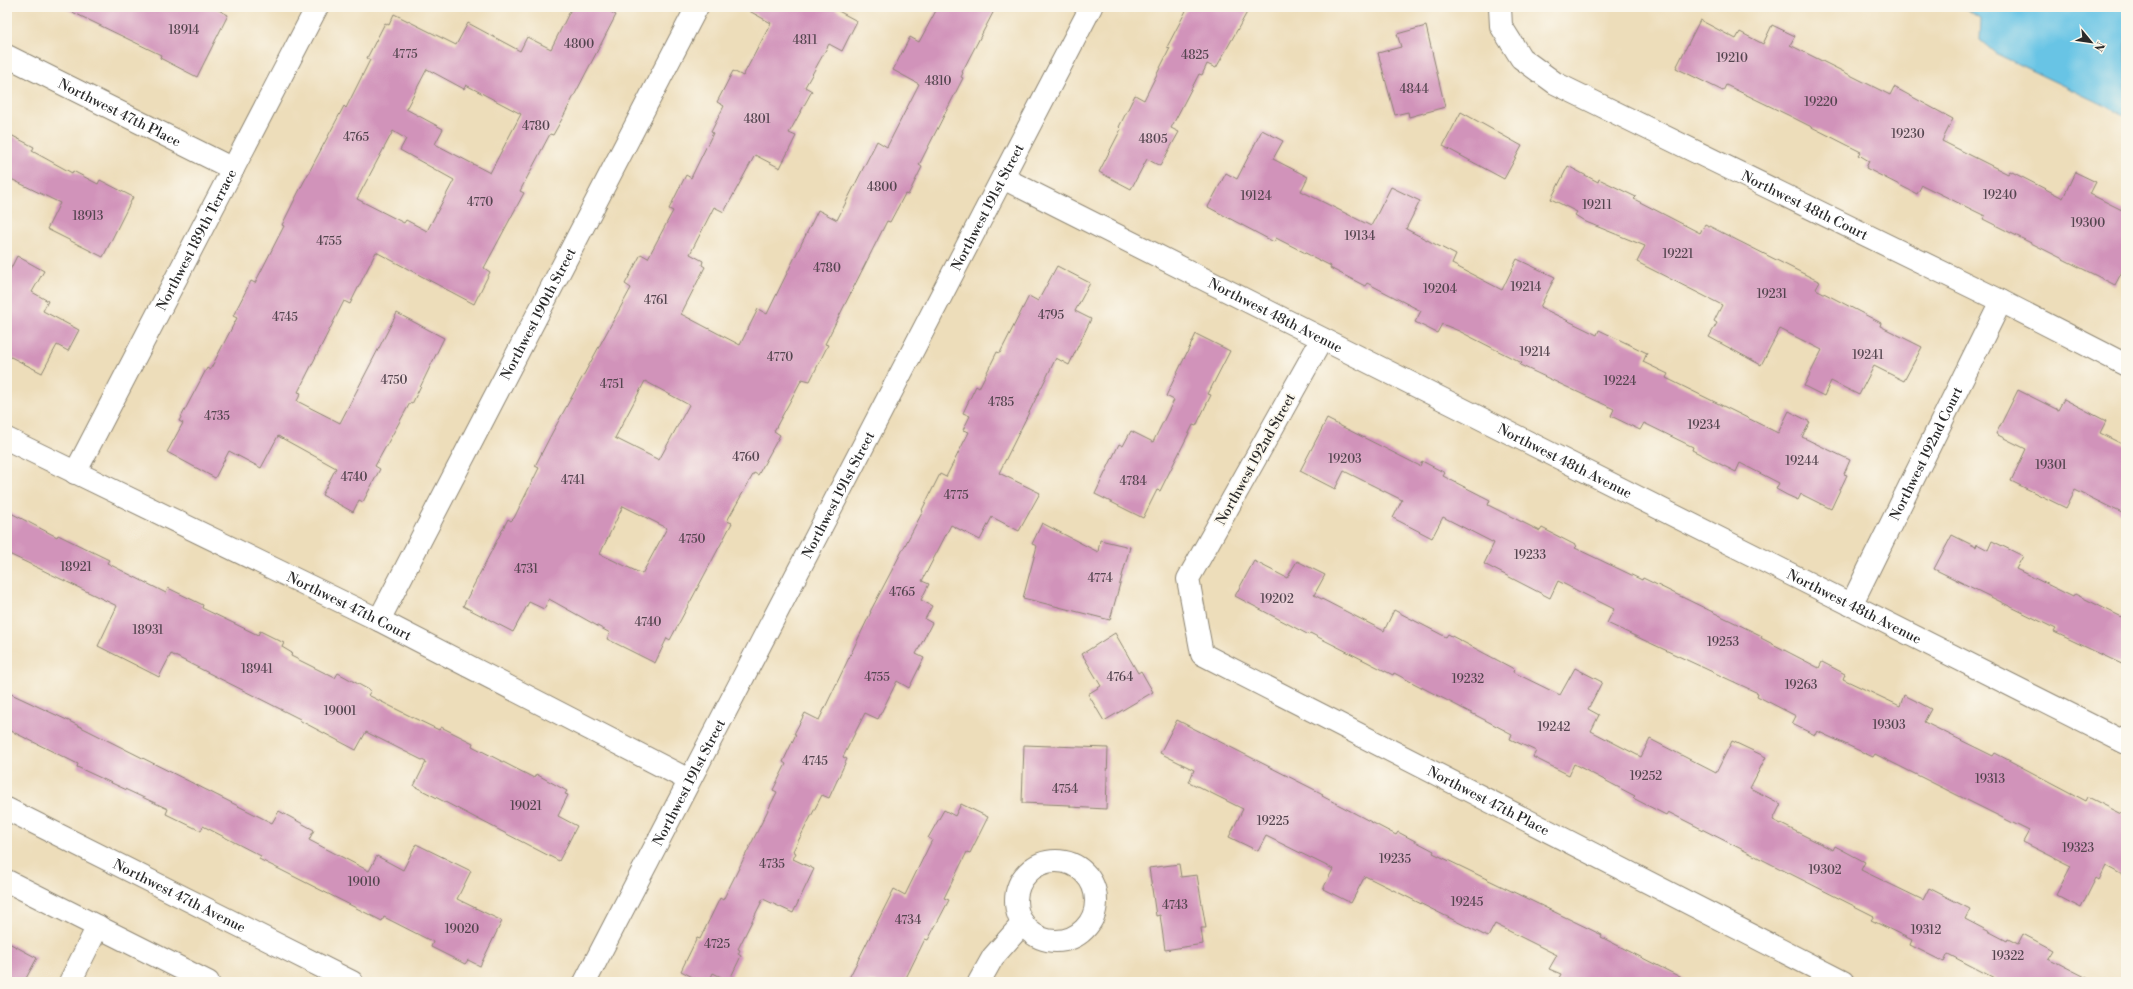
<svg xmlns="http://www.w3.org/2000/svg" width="2133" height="989" font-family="'Libre Bodoni',serif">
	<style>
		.water { fill: #67c4e5; stroke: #497888 }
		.building { fill: #d193ba; fill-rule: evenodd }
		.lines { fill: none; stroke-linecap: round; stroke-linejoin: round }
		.street-casing { stroke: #8c8472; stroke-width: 24 }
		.secondary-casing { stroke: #8c8472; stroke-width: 24 }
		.street { stroke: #fff; stroke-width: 22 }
		.secondary { stroke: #fff; stroke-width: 22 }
		.labels { text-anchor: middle; stroke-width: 3.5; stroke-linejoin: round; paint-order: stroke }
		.number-label { font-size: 12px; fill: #54454f }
		.street-label { font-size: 14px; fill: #2b2b2b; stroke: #fbf7ec }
	</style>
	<rect width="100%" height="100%" fill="#fbf7ec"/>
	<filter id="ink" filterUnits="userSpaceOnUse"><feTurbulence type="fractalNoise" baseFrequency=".025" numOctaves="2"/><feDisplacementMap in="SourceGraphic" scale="8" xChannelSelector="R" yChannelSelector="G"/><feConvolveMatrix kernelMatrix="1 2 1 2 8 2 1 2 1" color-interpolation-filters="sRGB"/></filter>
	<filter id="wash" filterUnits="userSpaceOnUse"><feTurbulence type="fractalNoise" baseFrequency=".012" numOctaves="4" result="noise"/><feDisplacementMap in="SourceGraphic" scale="16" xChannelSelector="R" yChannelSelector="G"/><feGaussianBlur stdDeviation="0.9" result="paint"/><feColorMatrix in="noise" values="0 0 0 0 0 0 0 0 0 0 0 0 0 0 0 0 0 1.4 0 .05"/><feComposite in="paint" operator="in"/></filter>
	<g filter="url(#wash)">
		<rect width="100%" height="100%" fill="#edddba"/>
		<!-- water -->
		<path class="water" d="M1963 7H2126V116L1995 53 1980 40 1981 19Z"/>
		<g id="blocks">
			<!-- building -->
			<g class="building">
				<path d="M62 7H213L228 15 197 77 160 58 161 55Z"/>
				<path d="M572 7H602L616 15 562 119 553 135 550 134 520 191 524 193 484 268 490 272 474 304 376 252 350 304 344 301 298 392 301 393 297 401 340 423 397 313 444 338 412 404 410 403 375 466 380 469 363 502 359 500 353 512 322 495 336 468 278 436 261 468 229 451 215 478 167 452 183 423 179 421 207 368 210 370 237 318 233 316 251 281 255 283 284 226 282 225 298 193 344 106 346 108 370 60 367 58 385 23 389 25 394 14 456 45 468 23 520 51 527 37 551 49ZM427 69 464 89 466 85 521 114 490 173 435 144 443 129 406 109ZM393 131 406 139 400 150 454 180 427 231 406 220 404 223 357 199Z"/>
				<path d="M742 7H831L857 21 842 51 829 44 805 87 812 91 789 133 796 136 780 168 755 155 724 212 714 207 690 254 703 261 702 265 705 267 681 314 740 345 758 309 767 314 818 210 837 220 877 141 887 147 919 84 893 70 910 37 919 42 938 7H996L962 72 963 73 961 77 963 78 919 165 922 167 908 195 905 194 890 222 887 221 825 344 828 345 810 381 802 379 774 431 780 435 758 475 754 473 727 521 732 523 670 640 667 638 655 663 607 639 610 633 549 599 544 609 529 602 513 632 463 606 508 519 511 521 514 518 539 468 535 466 552 433 631 288 625 284 641 254 648 258 673 211 669 209 686 175 691 178 713 133 711 132 724 106 717 102 733 71 743 76 771 23ZM645 381 689 405 659 460 615 438ZM623 506 667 528 642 574 600 554Z"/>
				<path d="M1188 7H1250L1216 68 1207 64 1202 75 1199 74 1171 128 1179 132 1160 166 1147 159 1131 189 1099 172 1121 129 1119 127 1135 95 1144 100 1170 48 1167 47Z"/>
				<path d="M1700 20 1736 39 1740 32 1763 44 1772 25 1795 36 1790 45 1890 95 1894 87 1953 119 1942 141 2008 174 2010 171 2063 198 2075 172 2096 182 2090 194 2126 212V264L2115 285 1983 219 1985 216 1922 185 1917 194 1866 168 1869 161 1859 155 1861 152 1788 115 1726 85 1723 91 1676 68Z"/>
				<path d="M1426 26 1445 107 1409 117 1408 112 1395 115 1378 53 1401 47 1397 34Z"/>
				<path d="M1461 112 1522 146 1504 179 1443 146Z"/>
				<path d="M1262 130 1283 141 1273 159 1308 177 1301 191 1371 226 1391 187 1420 201 1406 229 1456 255 1452 264 1502 290 1517 259 1555 277 1540 307 1597 335 1599 330 1647 353 1643 362 1668 374 1666 378 1778 433 1789 411 1810 422 1802 437 1850 460 1844 474 1847 475 1831 509 1801 494 1798 500 1787 495 1776 489 1779 483 1740 463 1736 472 1692 450 1693 447 1644 423 1640 430 1611 416 1614 409 1520 365 1522 363 1459 331 1442 324 1437 333 1415 322 1421 311 1367 283 1365 286 1330 268 1331 266 1276 238 1274 242 1208 207 1226 173 1237 179Z"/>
				<path d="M7 133 34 147 32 151 72 173 73 171 98 184 100 180 133 197 103 257 47 229 60 203 7 177Z"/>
				<path d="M1568 166 1598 182 1599 179 1636 197 1634 199 1700 233 1705 224 1820 282 1816 289 1881 323 1880 326 1922 347 1904 381 1874 366 1859 395 1831 381 1824 396 1804 386 1822 350 1780 329 1761 365 1709 337 1717 323 1714 321 1722 305 1637 262 1645 246 1586 222 1575 215 1577 212 1551 199Z"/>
				<path d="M17 256 44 271 32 292 48 301 43 311 79 330 68 351 57 345 42 373 7 355V276Z"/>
				<path d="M1057 266 1090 283 1075 311 1091 319 1069 365 1056 358 999 473 1040 493 1019 531 992 517 980 540 951 525 922 581 929 584 921 600 932 606 925 619 932 623 916 654 924 658 909 688 897 681 878 719 865 713 843 757 847 759 829 798 822 795 793 851 796 853 793 859 814 869 793 913 763 899 738 949 740 950 738 954 741 956 729 981 713 973 709 982H702L681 971 697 938 700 939 720 898 723 900 777 792 773 790 786 764 783 762 796 734H794L805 713 819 720 871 612H870L923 511 922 510 940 474 946 477 969 432 963 430 970 416 963 413 976 386 979 388 997 352 1000 353 1029 296 1038 301Z"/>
				<path d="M1196 334 1230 351 1208 394 1211 395 1196 426 1193 425 1160 491 1157 490 1143 518 1095 494 1119 444 1123 446 1131 431 1153 442 1174 400 1166 396Z"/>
				<path d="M2018 390 2058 410 2064 399 2106 421 2100 433 2126 446V515L2075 490 2066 508 2011 481 2026 449 1996 434Z"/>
				<path d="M1327 419 1420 466 1422 461 1445 473 1443 476 1490 500 1488 505 1540 531 1542 528 1577 546 1575 548 1642 580 1643 578 1762 636 1761 638 1819 668 1822 662 1845 674 1843 679 1900 706 1904 695 1918 702 1931 709 1924 722 1993 756 1995 753 2086 801 2088 797 2126 816V877L2106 866 2099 880 2096 878 2081 908 2056 895 2071 866 2023 842 2029 831 1875 754 1873 757 1817 731 1815 735 1792 724 1796 716 1757 696 1758 693 1607 623 1614 609 1558 581 1550 598 1484 564 1494 543 1443 517 1432 538 1393 518 1402 500 1344 471 1335 489 1300 471Z"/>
				<path d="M7 511 57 537 58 535 109 560 107 563 166 593 168 588 203 605 202 608 258 635 260 631 284 643 282 647 292 653 291 656 335 678 338 673 371 691 368 695 414 718 439 730 441 727 473 743 472 746 534 778 536 774 567 791 565 794 568 795 558 816 577 826 559 861 414 786 426 762 366 732 356 750 299 720 300 719 171 654 159 677 98 646 117 606 7 553Z"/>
				<path d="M1042 523 1098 552 1100 540 1130 547 1110 620 1023 598 1037 546 1032 544Z"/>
				<path d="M1952 535 1976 547 1977 544 1988 550 1992 541 2023 556 2016 569 2073 597 2075 594 2126 619V666L2054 632 2056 629 1934 569Z"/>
				<path d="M1254 561 1287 578 1297 561 1325 575 1314 595 1384 631 1394 610 1446 637 1448 634 1514 669 1513 672 1560 695 1575 668 1602 682 1588 709 1599 715 1591 731 1641 757 1650 739 1716 773 1732 741 1766 757 1750 788 1781 804 1773 820 1833 850 1835 846 1865 862 1861 870 1923 900 1929 888 1970 909 1965 919 2007 941 2008 939 2018 944 2023 934 2053 950 2048 958 2095 982H2002L1948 954 1944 962 1910 945 1912 940 1871 920 1874 916 1668 812 1666 815 1633 798 1635 796 1574 764 1569 775 1533 757 1536 751 1510 739 1512 734 1394 673 1393 675 1310 633 1309 635 1235 596Z"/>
				<path d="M1115 633 1138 673 1141 671 1153 692 1104 721 1088 694 1101 686 1082 654Z"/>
				<path d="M7 692 69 721 272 823 279 811 314 830 309 840 369 871 377 856 403 870 416 844 471 871 457 899 502 921 480 966 468 960 465 964 431 947 433 942 384 917 382 921 275 867 259 859 261 856 203 826 201 831 166 814 168 809 77 767 78 764 7 729Z"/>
				<path d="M1177 720 1323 794 1322 796 1396 835 1398 832 1434 851 1433 853 1602 935 1601 937 1690 982H1557L1561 974 1549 969 1557 955 1495 924 1488 937 1365 876 1351 903 1323 889 1333 869 1266 836 1258 851 1229 837 1243 809 1189 782 1194 770 1160 753Z"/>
				<path d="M1024 745 1108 748 1106 809 1070 807V805L1022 803Z"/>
				<path d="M961 804 988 817 970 853 967 852 944 898 949 900 928 940 925 939 904 982H847L894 889 905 895 932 840 928 838 944 810 955 816Z"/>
				<path d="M1179 864 1181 877 1197 875 1206 928H1201L1203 944 1165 950 1160 915 1156 916 1149 868Z"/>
				<path d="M7 942 37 958 24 982H7Z"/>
			</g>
		</g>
	</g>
	<g filter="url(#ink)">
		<use href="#blocks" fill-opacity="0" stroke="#8c8472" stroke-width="1"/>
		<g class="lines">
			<!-- street casing -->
			<g class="street-casing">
				<g id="street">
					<path id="s1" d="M1500 7 1501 26 1521 58 1555 83 2001 301 2126 365"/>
					<path id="s2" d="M7 56 233 169"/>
					<path id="s3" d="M1003 178 2126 743"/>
					<path id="s4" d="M1322 339 1188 579 1202 654 1843 982"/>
					<path id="s5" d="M7 439 379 620 689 780"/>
					<path id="s6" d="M75 473 317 7"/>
					<path id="s7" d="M1851 605 2001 301"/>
					<path id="s8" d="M379 620 697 7"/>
					<circle cx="1056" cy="901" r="40"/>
					<path d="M70 982 98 926"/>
					<path d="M979 982 993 957 1023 923"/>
				</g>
			</g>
			<!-- secondary casing -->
			<g class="secondary-casing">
				<g id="secondary">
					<path id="s9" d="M7 809 352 982"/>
					<path d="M7 881 208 982"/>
					<path id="s10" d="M585 982 1091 7"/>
				</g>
			</g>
			<!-- street -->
			<use href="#street" class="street"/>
			<!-- secondary -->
			<use href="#secondary" class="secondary"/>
		</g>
	</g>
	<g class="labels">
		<!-- number labels -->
		<g class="number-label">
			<text x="184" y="34">18914</text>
			<text x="805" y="44">4811</text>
			<text x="579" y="48">4800</text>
			<text x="405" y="58">4775</text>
			<text x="1195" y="59">4825</text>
			<text x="1732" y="62">19210</text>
			<text x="938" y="85">4810</text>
			<text x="1414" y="93">4844</text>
			<text x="1821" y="106">19220</text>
			<text x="757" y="123">4801</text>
			<text x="536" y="130">4780</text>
			<text x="1908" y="138">19230</text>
			<text x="356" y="141">4765</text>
			<text x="1153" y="143">4805</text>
			<text x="882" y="191">4800</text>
			<text x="2000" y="199">19240</text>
			<text x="1256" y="200">19124</text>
			<text x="480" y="206">4770</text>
			<text x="1597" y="209">19211</text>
			<text x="88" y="220">18913</text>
			<text x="2088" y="227">19300</text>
			<text x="1360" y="240">19134</text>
			<text x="329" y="245">4755</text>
			<text x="1678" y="258">19221</text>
			<text x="827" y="272">4780</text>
			<text x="1526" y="291">19214</text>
			<text x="1440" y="293">19204</text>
			<text x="1772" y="298">19231</text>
			<text x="656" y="304">4761</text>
			<text x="1051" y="319">4795</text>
			<text x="285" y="321">4745</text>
			<text x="1535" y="356">19214</text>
			<text x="1868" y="359">19241</text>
			<text x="780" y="361">4770</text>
			<text x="394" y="384">4750</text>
			<text x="1620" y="385">19224</text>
			<text x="612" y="388">4751</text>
			<text x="1001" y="406">4785</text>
			<text x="217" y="420">4735</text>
			<text x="1704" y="429">19234</text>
			<text x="746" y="461">4760</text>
			<text x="1345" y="463">19203</text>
			<text x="1802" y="465">19244</text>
			<text x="2051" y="469">19301</text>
			<text x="354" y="481">4740</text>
			<text x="573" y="484">4741</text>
			<text x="1133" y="485">4784</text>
			<text x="956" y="499">4775</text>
			<text x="692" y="543">4750</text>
			<text x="1530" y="559">19233</text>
			<text x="76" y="571">18921</text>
			<text x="526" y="573">4731</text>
			<text x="1100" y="582">4774</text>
			<text x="902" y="596">4765</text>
			<text x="1277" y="603">19202</text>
			<text x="648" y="626">4740</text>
			<text x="148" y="634">18931</text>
			<text x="1723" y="646">19253</text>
			<text x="257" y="673">18941</text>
			<text x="877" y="681">4755</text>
			<text x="1120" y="681">4764</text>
			<text x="1468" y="683">19232</text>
			<text x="1801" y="689">19263</text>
			<text x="340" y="715">19001</text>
			<text x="1889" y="729">19303</text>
			<text x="1554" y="731">19242</text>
			<text x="815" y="765">4745</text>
			<text x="1646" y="780">19252</text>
			<text x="1990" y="783">19313</text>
			<text x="1065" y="793">4754</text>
			<text x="526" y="810">19021</text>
			<text x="1273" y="825">19225</text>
			<text x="2078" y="852">19323</text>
			<text x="1395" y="863">19235</text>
			<text x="772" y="868">4735</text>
			<text x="1825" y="874">19302</text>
			<text x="364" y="886">19010</text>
			<text x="1467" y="906">19245</text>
			<text x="1175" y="909">4743</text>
			<text x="908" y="924">4734</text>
			<text x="462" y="933">19020</text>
			<text x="1926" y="934">19312</text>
			<text x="717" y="948">4725</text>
			<text x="2008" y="960">19322</text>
		</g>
		<!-- street labels -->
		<g class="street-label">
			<text dy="5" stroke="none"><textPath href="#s2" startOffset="126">Northwest 47th Place</textPath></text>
			<text dy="5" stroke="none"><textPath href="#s1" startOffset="377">Northwest 48th Court</textPath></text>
			<text dy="5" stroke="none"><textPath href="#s10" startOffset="873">Northwest 191st Street</textPath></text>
			<text dy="5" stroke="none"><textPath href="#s6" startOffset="263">Northwest 189th Terrace</textPath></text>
			<text dy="5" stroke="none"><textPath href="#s8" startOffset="345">Northwest 190th Street</textPath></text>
			<text dy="5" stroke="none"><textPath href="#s3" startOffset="305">Northwest 48th Avenue</textPath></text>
			<text dy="5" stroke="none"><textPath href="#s7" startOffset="169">Northwest 192nd Court</textPath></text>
			<text transform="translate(1255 459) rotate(-61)" y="5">Northwest 192nd Street</text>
			<text dy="5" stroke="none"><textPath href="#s3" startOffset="629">Northwest 48th Avenue</textPath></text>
			<text dy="5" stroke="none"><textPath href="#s10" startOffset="549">Northwest 191st Street</textPath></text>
			<text dy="5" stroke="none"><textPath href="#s3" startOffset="953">Northwest 48th Avenue</textPath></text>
			<text dy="5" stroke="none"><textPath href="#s5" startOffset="381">Northwest 47th Court</textPath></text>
			<text dy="5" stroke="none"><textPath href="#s10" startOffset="225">Northwest 191st Street</textPath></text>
			<text dy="5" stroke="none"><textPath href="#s4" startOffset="673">Northwest 47th Place</textPath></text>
			<text dy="5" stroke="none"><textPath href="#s9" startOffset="193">Northwest 47th Avenue</textPath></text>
		</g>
	</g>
	<!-- margin -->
	<rect width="2133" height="989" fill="none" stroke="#fbf7ec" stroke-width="24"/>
	<!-- north arrow -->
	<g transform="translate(2091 42) rotate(119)" stroke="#fbf7ec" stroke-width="3" paint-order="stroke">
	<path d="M0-3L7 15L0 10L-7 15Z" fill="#2b2b2b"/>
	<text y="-6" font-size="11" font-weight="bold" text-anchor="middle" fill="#2b2b2b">N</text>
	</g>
</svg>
